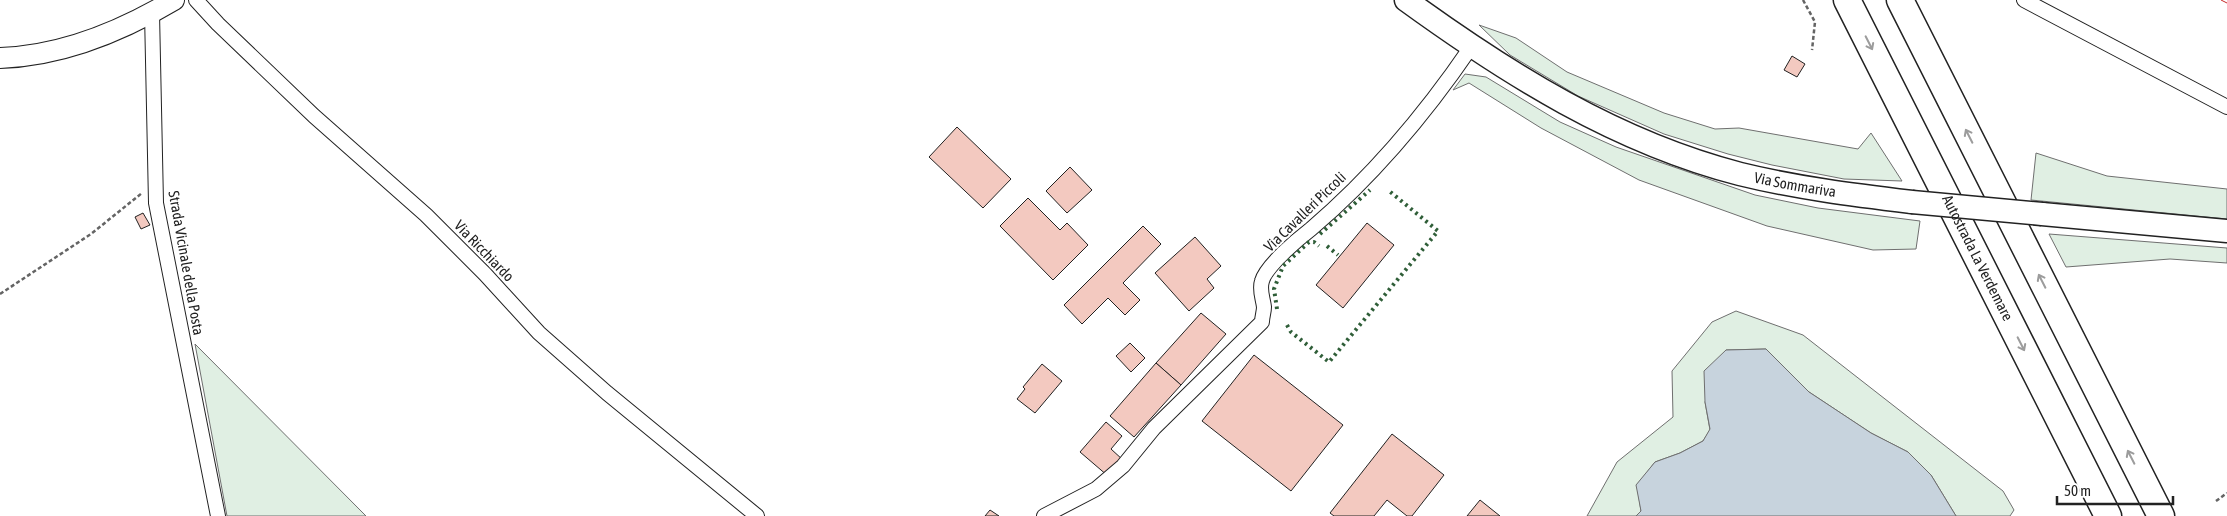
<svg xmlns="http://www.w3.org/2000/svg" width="2227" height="516" font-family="'Asap Condensed',sans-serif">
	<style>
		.green { fill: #e0efe3; stroke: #6f6f6f }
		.water { fill: #c7d3dd; stroke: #6f6f6f }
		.building { fill: #f3c9c0; stroke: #222 }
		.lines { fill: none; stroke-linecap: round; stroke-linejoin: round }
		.street-casing { stroke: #222; stroke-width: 16 }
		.secondary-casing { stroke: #222; stroke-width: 22 }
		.primary-casing { stroke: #222; stroke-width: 25 }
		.highway-casing { stroke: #222; stroke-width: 29 }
		.path { stroke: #646464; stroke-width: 2.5; stroke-dasharray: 4 2.5; stroke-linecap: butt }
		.street { stroke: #fff; stroke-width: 14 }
		.secondary { stroke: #fff; stroke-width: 20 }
		.primary { stroke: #fff; stroke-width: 22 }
		.highway { stroke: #fff; stroke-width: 26 }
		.primary-bridge-casing { stroke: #222; stroke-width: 25; stroke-linecap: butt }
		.primary-bridge { stroke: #fff; stroke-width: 22 }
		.hedge { stroke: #2f5e38; stroke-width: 4; stroke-dasharray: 2.5 4; stroke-linecap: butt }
		.power { stroke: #c62828; stroke-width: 1; stroke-dasharray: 18 4 2.5 4; stroke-linecap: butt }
		.oneway { stroke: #9c9c9c }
		.labels { text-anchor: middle; stroke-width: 4; stroke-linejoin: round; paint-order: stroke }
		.street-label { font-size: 15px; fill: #222; stroke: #fff }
	</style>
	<rect width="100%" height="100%" fill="#fff"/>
	<!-- green -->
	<g class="green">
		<path d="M1479 25 1516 38 1567 72 1664 113 1715 129 1739 128 1858 149 1871 133 1902 181 1844 179 1772 165 1728 154 1664 134 1578 96 1510 55Z"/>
		<path d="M1465 74 1486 77 1560 122 1616 147 1755 195 1818 208 1920 221 1916 249 1873 250 1767 226 1639 180 1541 128 1469 83 1453 90Z"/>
		<path d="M2036 153 2107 176 2227 189V219L2031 200Z"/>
		<path d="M2049 234 2227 248V263L2170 259 2066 267Z"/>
		<path d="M1736 311 1803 335 2003 491 2014 510 2010 516H1956L1931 475 1908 452 1871 433 1809 392 1766 349 1726 350 1705 402 1710 430 1703 441 1680 453 1655 462 1637 485 1641 511 1636 516H1587L1617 462 1673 417 1672 371 1712 322Z"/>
		<path d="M195 344 366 516H227Z"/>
	</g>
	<!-- water -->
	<path class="water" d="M1766 349 1809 392 1871 433 1908 452 1931 475 1956 516H1636L1641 511 1636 485 1655 462 1680 453 1703 441 1710 429 1705 402 1704 371 1726 350Z"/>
	<!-- building -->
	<g class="building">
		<path d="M1792 56 1805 64 1797 77 1784 70Z"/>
		<path d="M957 127 1011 179 983 208 929 157Z"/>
		<path d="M1070 167 1092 190 1067 213 1046 191Z"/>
		<path d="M1028 198 1060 230 1067 223 1088 245 1053 280 1000 226Z"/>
		<path d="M143 213 150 225 141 229 135 217Z"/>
		<path d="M1367 223 1394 245 1343 308 1316 285Z"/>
		<path d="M1143 226 1161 244 1123 283 1140 300 1125 315 1108 298 1082 324 1064 305Z"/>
		<path d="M1195 237 1221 266 1207 279 1214 288 1189 311 1155 273Z"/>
		<path d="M1201 313 1226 334 1181 385 1156 363Z"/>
		<path d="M1130 343 1145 358 1131 372 1116 356Z"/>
		<path d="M1254 355 1343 425 1291 491 1202 421Z"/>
		<path d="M1156 363 1181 385 1134 437 1110 416Z"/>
		<path d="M1042 364 1062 381 1035 413 1017 399 1025 389 1023 387Z"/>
		<path d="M1106 422 1122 436 1111 449 1123 460 1108 476 1080 452Z"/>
		<path d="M1392 434 1444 475 1412 516H1407L1387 500 1374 516H1334L1330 513Z"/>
		<path d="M1480 500 1500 516H1467Z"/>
		<path d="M990 510 999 516H985Z"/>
	</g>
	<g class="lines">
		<!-- street casing -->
		<g class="street-casing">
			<g id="street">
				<path d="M196 0 218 24 314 116 426 215 485 274 539 333 607 393 757 516"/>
				<path d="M2024 0 2227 107"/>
				<path d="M152 13 156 203 218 516"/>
				<path d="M1044 516 1096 489 1123 466 1154 428 1262 322C1262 317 1264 312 1264 307 1263 298 1259 290 1262 281 1266 266 1298 239 1311 229 1372 177 1426 113 1471 47"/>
			</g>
		</g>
		<!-- secondary casing -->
		<g class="secondary-casing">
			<path id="secondary" d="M0 58C62 56 122 31 174 0"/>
		</g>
		<!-- primary casing -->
		<g class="primary-casing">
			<g id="primary">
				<path id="s1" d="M1406 0C1508 74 1616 142 1740 174 1797 188 1854 195 1912 202"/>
				<path d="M2042 214 2227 231"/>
			</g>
		</g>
		<!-- highway casing -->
		<g class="highway-casing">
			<g id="highway">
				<path id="s2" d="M1847 0 2108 516"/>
				<path d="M1900 0 2161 516"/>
			</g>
		</g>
		<!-- path -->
		<g class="path">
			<path d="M1803 0 1815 22 1812 50"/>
			<path d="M0 294 91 234 142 193"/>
			<path d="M2216 501 2227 493"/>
		</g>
		<!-- street -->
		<use href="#street" class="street"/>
		<!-- secondary -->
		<use href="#secondary" class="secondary"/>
		<!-- primary -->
		<use href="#primary" class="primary"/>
		<!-- highway -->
		<use href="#highway" class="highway"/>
		<!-- primary-bridge casing -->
		<g class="primary-bridge-casing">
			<path id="primary-bridge" d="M1912 202 2042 214"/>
		</g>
		<!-- primary-bridge -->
		<use href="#primary-bridge" class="primary-bridge"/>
		<!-- hedge -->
		<g class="hedge">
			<path d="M1320 234 1370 190"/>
			<path d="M1327 246 1338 255"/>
			<path d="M1277 309 1274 289 1283 266 1309 242H1314L1319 246"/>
			<path d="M1287 325 1291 332 1329 362 1438 231 1388 190"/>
		</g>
		<!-- power -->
		<path class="power" d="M2221 0 2227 3"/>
	</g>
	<!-- one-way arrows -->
	<defs><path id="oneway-shaft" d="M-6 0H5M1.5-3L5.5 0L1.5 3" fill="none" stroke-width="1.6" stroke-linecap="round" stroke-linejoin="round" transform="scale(1.25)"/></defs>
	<g class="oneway">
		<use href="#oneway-shaft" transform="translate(1869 43) rotate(63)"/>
		<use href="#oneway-shaft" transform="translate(1969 136) rotate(-117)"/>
		<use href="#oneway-shaft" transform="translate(2042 281) rotate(-117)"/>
		<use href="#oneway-shaft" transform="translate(2021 344) rotate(63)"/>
		<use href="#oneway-shaft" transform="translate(2131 457) rotate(-117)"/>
	</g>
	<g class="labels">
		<!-- street labels -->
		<g class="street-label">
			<text dy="5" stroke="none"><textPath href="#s1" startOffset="435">Via Sommariva</textPath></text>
			<text transform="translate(1305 212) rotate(-44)" y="5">Via Cavalleri Piccoli</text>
			<text transform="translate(484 251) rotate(46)" y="5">Via Ricchiardo</text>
			<text dy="5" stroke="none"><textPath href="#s2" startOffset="289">Autostrada La Verdemare</textPath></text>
			<text transform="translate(186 263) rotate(80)" y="5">Strada Vicinale della Posta</text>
		</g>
	</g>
	<!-- scale -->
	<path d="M2057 496v8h116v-8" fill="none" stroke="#222222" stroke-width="2.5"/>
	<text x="2064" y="496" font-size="15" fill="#222222" stroke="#ffffff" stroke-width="4" paint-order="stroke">50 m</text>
</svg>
